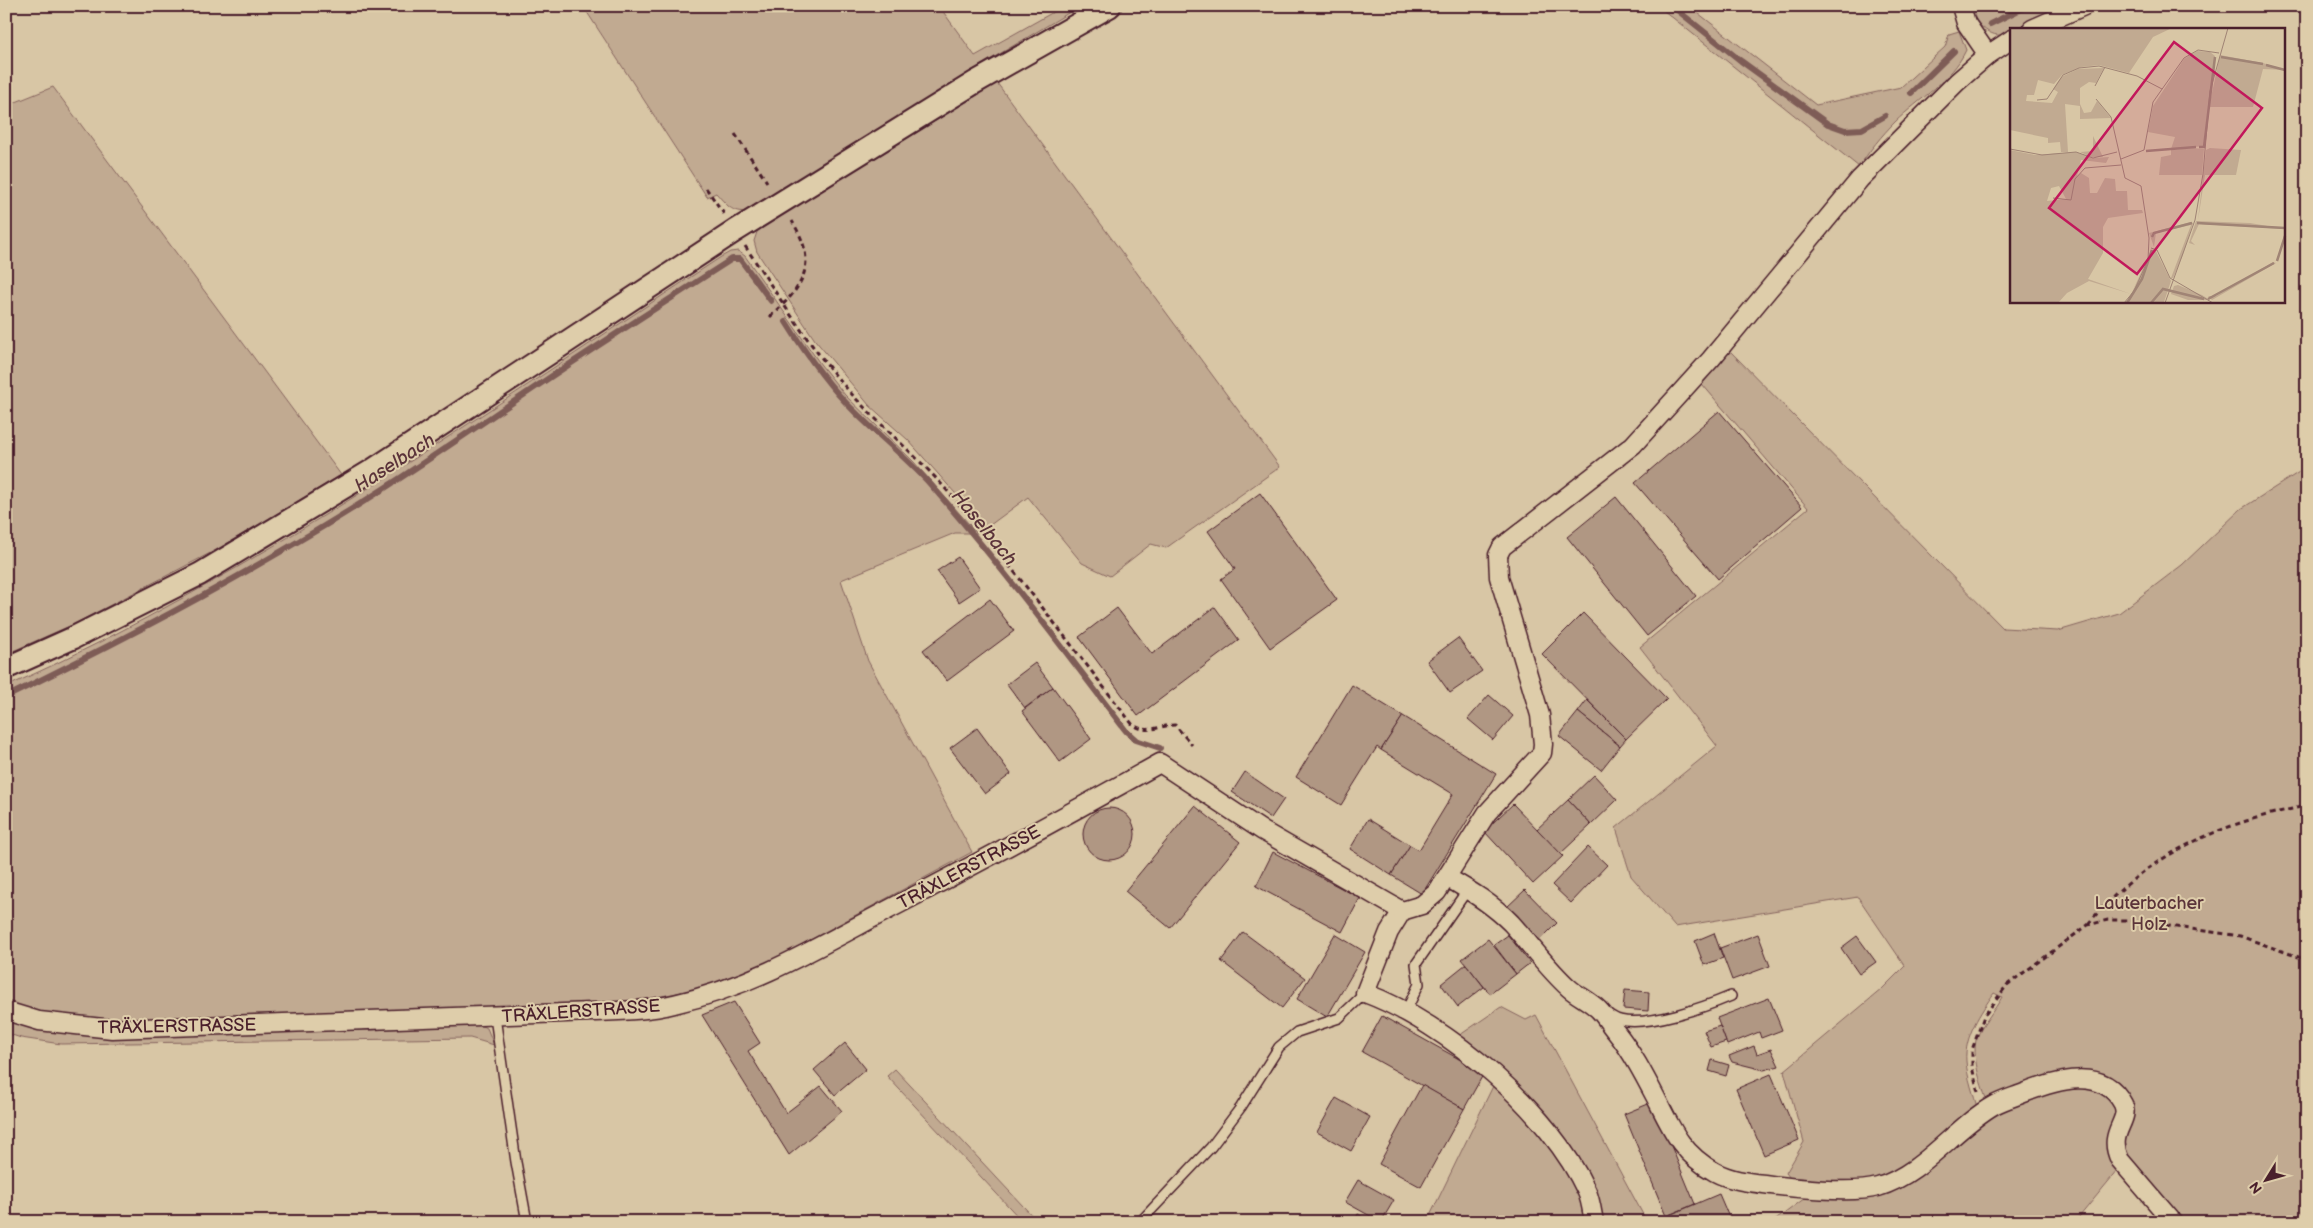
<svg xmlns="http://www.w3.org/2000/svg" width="2313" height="1228" font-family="'Balsamiq Sans',sans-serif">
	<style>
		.green { fill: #c1aa91; stroke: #86645e }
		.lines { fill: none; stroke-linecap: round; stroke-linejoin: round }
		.stream { stroke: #7e5c57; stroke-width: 6 }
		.building { fill: #b09783; stroke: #4a1f2b }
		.service-casing { stroke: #4a1f2b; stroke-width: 12 }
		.minor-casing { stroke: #4a1f2b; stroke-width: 21 }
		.tertiary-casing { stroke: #4a1f2b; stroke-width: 25 }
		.path { stroke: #4a1f2b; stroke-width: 3; stroke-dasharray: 5 4; stroke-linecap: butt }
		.service { stroke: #decdaa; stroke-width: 9 }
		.minor { stroke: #decdaa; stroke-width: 18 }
		.tertiary { stroke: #decdaa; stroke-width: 21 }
		.labels { text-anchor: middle; stroke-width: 4; stroke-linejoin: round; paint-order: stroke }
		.street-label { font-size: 18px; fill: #4a1f2b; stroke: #decdaa }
		.park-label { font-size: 18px; fill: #5c343a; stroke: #decdaa }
		.water-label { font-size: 19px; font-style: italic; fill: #5b333a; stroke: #decdaa }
		.inset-river { fill: none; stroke: #a08475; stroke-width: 2.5 }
		.inset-road { fill: none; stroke: #9f8374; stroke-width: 1 }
		.view { fill: #c2185b; fill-opacity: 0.15; stroke: #c2185b; stroke-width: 2.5 }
		.inset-edge { fill: none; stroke: #4a1f2b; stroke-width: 2.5 }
	</style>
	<rect width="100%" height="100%" fill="#d8c6a5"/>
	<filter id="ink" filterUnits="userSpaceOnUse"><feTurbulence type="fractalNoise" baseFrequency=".02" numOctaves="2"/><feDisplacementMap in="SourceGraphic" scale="10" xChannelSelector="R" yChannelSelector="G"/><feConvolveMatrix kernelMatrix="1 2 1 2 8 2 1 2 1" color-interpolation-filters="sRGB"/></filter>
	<g filter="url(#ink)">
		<!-- green -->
		<g class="green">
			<path d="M583 6H939L975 56 1064 6H1080L981 65 748 211C732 214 726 204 716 193L707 197Z"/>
			<path d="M1658 6H1689L1816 105 1901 87 1945 47 1949 34 1959 31 1966 50C1952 80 1919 99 1895 122 1882 135 1869 151 1859 167Z"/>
			<path d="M1970 6H2062L2017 29H2012V32C1993 43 1974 24 1970 6Z"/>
			<path d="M997 83 1280 467 1166 548 1151 544 1110 576 1082 563 1028 497 986 528 908 440 869 405 815 340 757 252 754 241 757 232 766 225Z"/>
			<path d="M53 87 341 475 216 550 74 624 6 654V106Z"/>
			<path d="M738 251 745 256 821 365 845 395 913 461 977 533H955L841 580 868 661 972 852 773 960 713 986 636 1001 508 1008 332 1015 81 1021 16 1007 6 1003V687C261 572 488 409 721 257L730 252Z"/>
			<path d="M1730 351 2003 628 2058 631 2119 613 2182 565 2241 509 2307 467V1222H2183L2127 1162 2121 1150 2127 1117 2099 1078 1988 1105C1982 1085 1972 1062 1976 1040 1979 1029 1996 1008 2002 997L1994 993C1981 1012 1964 1036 1966 1061 1967 1077 1974 1095 1978 1111L1881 1182 1795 1184 1786 1173 1804 1142 1784 1071 1882 989 1905 966 1858 897 1675 927 1631 876 1616 828 1717 746 1640 647 1808 508 1702 384Z"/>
			<path d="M1501 1007 1526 1020 1536 1015 1647 1222H1601L1544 1115 1501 1068 1460 1035Z"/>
			<path d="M6 1020 126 1035 372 1030 476 1024 487 1028 494 1045 470 1038 61 1044 21 1038 6 1033Z"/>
			<path d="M895 1069 1038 1222H1023L887 1076Z"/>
			<path d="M1494 1084 1539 1126 1579 1192 1587 1222H1523L1517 1215 1508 1222H1427Z"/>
			<path d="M2050 1087H2099L2119 1109 2110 1155 2117 1171 2075 1222H1773L1809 1195 1874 1192 1994 1112Z"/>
		</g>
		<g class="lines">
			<!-- stream -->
			<g class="stream">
				<path d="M1672 6 1741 61 1828 124 1845 130 1862 129 1885 116"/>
				<path d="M1990 24 2027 6"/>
				<path d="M1911 93 1954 51"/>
				<path d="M786 322C806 354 828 386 855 412 880 437 908 459 931 485 1000 564 1063 648 1126 731L1136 740 1160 748"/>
				<path d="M6 697C111 646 214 592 314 532 400 481 481 423 564 368 620 331 676 295 732 259H740L771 301"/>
			</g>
		</g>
		<!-- building -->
		<g class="building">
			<path d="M1719 411 1802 507 1718 579 1635 483Z"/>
			<path d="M1260 493 1337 600 1270 648 1221 579 1235 569 1208 531Z"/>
			<path d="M1616 497 1696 596 1647 636 1567 537Z"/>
			<path d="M958 557 980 588 959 602 937 571Z"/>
			<path d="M990 599 1014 631 947 681 923 650Z"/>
			<path d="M1215 607 1239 640 1138 716 1079 637 1117 608 1152 654Z"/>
			<path d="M1583 613 1667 699 1626 739 1542 654Z"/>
			<path d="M1458 638 1482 671 1450 693 1427 661Z"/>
			<path d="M1035 663 1053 687 1025 708 1007 684Z"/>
			<path d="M1352 685 1403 716 1381 750 1377 747 1341 805 1296 777Z"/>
			<path d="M1053 687 1091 739 1060 762 1022 711Z"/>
			<path d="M1489 695 1513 716 1493 740 1468 719Z"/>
			<path d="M1587 700 1626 739 1620 746 1578 712Z"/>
			<path d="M1578 712 1620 746 1601 770 1559 736Z"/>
			<path d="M1403 716 1496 774 1422 894 1391 875 1410 845 1419 850 1453 794 1381 750Z"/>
			<path d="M977 728 1011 774 985 794 950 748Z"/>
			<path d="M1245 772 1284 799 1271 818 1232 792Z"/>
			<path d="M1594 775 1617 800 1591 825 1568 800Z"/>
			<path d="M1568 800 1591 825 1560 854 1537 829Z"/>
			<path d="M1513 804 1563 856 1533 884 1484 831Z"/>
			<path d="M1195 806 1240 842 1170 928 1125 891Z"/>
			<circle cx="1109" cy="834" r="26"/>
			<path d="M1368 819 1410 845 1391 875 1350 849Z"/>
			<path d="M1588 847 1607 865 1571 903 1552 885Z"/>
			<path d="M1273 852 1360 898 1342 932 1256 886Z"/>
			<path d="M1525 890 1557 923 1539 941 1507 907Z"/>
			<path d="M1243 932 1305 978 1282 1008 1221 961Z"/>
			<path d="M1714 933 1723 958 1704 965 1695 941Z"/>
			<path d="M1335 934 1365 952 1327 1017 1297 999Z"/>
			<path d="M1758 934 1770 966 1732 980 1720 948Z"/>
			<path d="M1508 935 1530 963 1516 974 1494 945Z"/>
			<path d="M1857 936 1876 962 1859 974 1841 948Z"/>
			<path d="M1488 939 1516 974 1490 994 1462 959Z"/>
			<path d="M1466 964 1484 987 1458 1007 1441 984Z"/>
			<path d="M1625 990 1649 992 1648 1011 1623 1009Z"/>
			<path d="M1769 998 1782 1030 1761 1038 1759 1032 1727 1045 1717 1018Z"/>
			<path d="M734 1002 760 1043 748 1051 786 1113 821 1086 842 1111 789 1155 702 1015Z"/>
			<path d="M1382 1016 1484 1073 1464 1109 1362 1052Z"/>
			<path d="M1720 1026 1726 1042 1711 1047 1704 1031Z"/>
			<path d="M845 1043 866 1069 835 1095 814 1070Z"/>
			<path d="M1754 1046 1757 1054 1771 1049 1779 1066 1764 1070 1732 1062 1729 1056Z"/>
			<path d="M1712 1060 1729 1065 1726 1076 1709 1071Z"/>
			<path d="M1771 1074 1799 1140 1764 1155 1736 1089Z"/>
			<path d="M1422 1085 1464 1109 1421 1187 1379 1164Z"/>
			<path d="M1336 1098 1370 1117 1351 1151 1317 1132Z"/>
			<path d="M1653 1102 1695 1204 1666 1216 1624 1114Z"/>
			<path d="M1358 1180 1394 1200 1381 1222 1345 1202Z"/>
			<path d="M1719 1194 1731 1222H1667L1665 1217Z"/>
			<path d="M1358 1214 1371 1222H1354Z"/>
		</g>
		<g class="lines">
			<!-- service casing -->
			<g class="service-casing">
				<g id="service">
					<path d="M1406 1011 1419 984 1416 964 1468 889"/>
					<path d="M1606 1013C1610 1015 1615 1019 1620 1020 1648 1027 1705 1007 1731 996"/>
					<path d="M495 1017 516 1162 527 1222"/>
					<path d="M1140 1222 1211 1147 1241 1107 1279 1047 1297 1032 1339 1018 1365 993"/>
				</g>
			</g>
			<!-- minor casing -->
			<g class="minor-casing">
				<g id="minor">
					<path d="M1961 6 1966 23 1988 55"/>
					<path d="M2032 29 2084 6"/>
					<path d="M1448 878C1471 891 1492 904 1511 923 1531 945 1547 968 1569 988 1578 996 1590 1001 1599 1010 1605 1016 1610 1025 1616 1032 1632 1052 1644 1075 1656 1098 1672 1130 1682 1154 1715 1172 1730 1180 1747 1182 1764 1184 1791 1188 1853 1194 1878 1187 1923 1174 1955 1127 1994 1105 2003 1100 2014 1097 2024 1093 2055 1081 2103 1065 2123 1104 2131 1122 2106 1132 2120 1160L2173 1222"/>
					<path d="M1402 911 1389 932 1365 993C1448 1024 1550 1111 1587 1192 1591 1201 1592 1212 1594 1222"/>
					<path d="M6 1011 39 1021 112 1029 592 1012C619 1011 647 1011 674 1004 758 985 826 942 901 903 988 858 1074 811 1160 763L1263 831 1402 911 1422 905 1437 892 1487 813 1542 753 1543 744 1540 715 1499 577 1498 555 1502 547 1633 445 1711 359 1860 179 1957 82 1988 55 2012 39"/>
				</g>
			</g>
			<!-- tertiary casing -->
			<g class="tertiary-casing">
				<path id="tertiary" d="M6 668 73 638 200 574 371 471 735 231 974 83 1110 6"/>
			</g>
			<!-- path -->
			<g class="path">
				<path d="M735 134 767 182"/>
				<path d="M706 188 724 214"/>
				<path d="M745 246C782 301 816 358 862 405 891 435 923 462 950 494 1014 568 1073 648 1133 725 1149 735 1159 725 1175 725L1192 745"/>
				<path d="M770 317C804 286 819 264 792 221"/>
				<path d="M2088 924C2144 856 2221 822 2307 806"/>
				<path d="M1978 1092 1972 1067V1050L1984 1016 2007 985 2088 925 2108 920H2127L2240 936 2307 960"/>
			</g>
			<!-- service -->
			<use href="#service" class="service"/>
			<!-- minor -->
			<use href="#minor" class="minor"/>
			<!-- tertiary -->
			<use href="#tertiary" class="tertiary"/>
		</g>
	</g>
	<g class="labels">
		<!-- street labels -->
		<g class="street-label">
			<text transform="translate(969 867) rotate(-28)" y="6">TRÄXLERSTRASSE</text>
			<text transform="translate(581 1011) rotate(-4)" y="6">TRÄXLERSTRASSE</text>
			<text transform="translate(177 1026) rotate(-1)" y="6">TRÄXLERSTRASSE</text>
		</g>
		<!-- park labels -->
		<g class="park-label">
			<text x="2149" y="909">Lauterbacher<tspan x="2149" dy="21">Holz</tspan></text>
		</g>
		<!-- water labels -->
		<g class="water-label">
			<text transform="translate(394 462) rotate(-33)" y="7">Haselbach</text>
			<text transform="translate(985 527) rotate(51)" y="7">Haselbach</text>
		</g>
	</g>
	<!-- overview -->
	<g transform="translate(2010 28)">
		<rect width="275" height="275" fill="#d8c6a5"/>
		<path d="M0 0H162L143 9 119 45 89 37 72 39 52 47 44 56 28 52 24 67H17L16 73 42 75 48 64 43 61 51 49 68 41 94 40 86 55 79 54 70 60V76L74 85 81 84 87 73 101 90 70 91V78L55 76 58 124H51L50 114 38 115V110L0 102ZM187 23 200 24 205 28 195 118 161 121 165 109 138 104 143 78 174 31ZM210 27 253 35 275 42 253 41 243 79H199ZM83 108 93 129H81L70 124 83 123ZM183 120 194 121 192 147H149L151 129 161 127V122ZM200 120 231 122 226 147H195L188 192 196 122ZM0 122 25 127 66 124 83 130 99 129 96 135 71 132 67 148 71 145 79 150 80 165H87L95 150 105 151 106 163H117L118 182H132L133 185 98 190 93 199V225L78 251 121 266 79 253 57 265 48 275H0ZM49 158 56 171 37 173 41 160ZM186 193 240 195 275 201 189 196 181 213 185 217 179 215ZM181 194 183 195 173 227 164 248 163 250H161L181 197 146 205 144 219 139 205ZM145 221 161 253 154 274 115 275 120 269 141 222ZM263 234 266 235 202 272 198 268H206ZM168 257 192 267 200 272H178L161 266 164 258Z" fill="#c1aa91" fill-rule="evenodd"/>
		<path class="inset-river" d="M211 29 253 36M256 37 275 42M189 119H194L205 29M136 123 186 119M187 195 275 200M142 209 144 205 182 195M267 233 275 208M198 271 264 235M117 275 132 251 142 222M141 275 153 261 194 271"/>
		<path class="inset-road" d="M85 58 95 39M86 71 101 89 115 150 131 158 139 210 138 232 124 263 114 275M27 72 37 71 53 47 69 40 89 38 127 48 152 61M0 121 32 127 66 124 83 130 107 124M111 131 134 122 143 74 174 30 188 22 209 25M43 170 61 172 65 151 75 140 111 137M141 220 147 222 160 250 203 275M155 275 185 192 193 146 200 63 218 0"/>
		<path class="view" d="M164 14 252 80 127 246 39 180Z"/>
		<rect width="275" height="275" class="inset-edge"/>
	</g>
	<!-- margin -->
	<rect width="2313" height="1228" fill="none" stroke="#decdaa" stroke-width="25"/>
	<rect x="12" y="12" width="2288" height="1203" fill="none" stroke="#4a1f2b" stroke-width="2" filter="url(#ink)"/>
	<!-- north arrow -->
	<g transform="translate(2266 1180) rotate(233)" stroke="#decdaa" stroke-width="4" paint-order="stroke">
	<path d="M0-4L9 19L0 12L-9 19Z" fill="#4a1f2b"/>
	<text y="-8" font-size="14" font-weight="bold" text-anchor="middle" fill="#4a1f2b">N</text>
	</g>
</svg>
